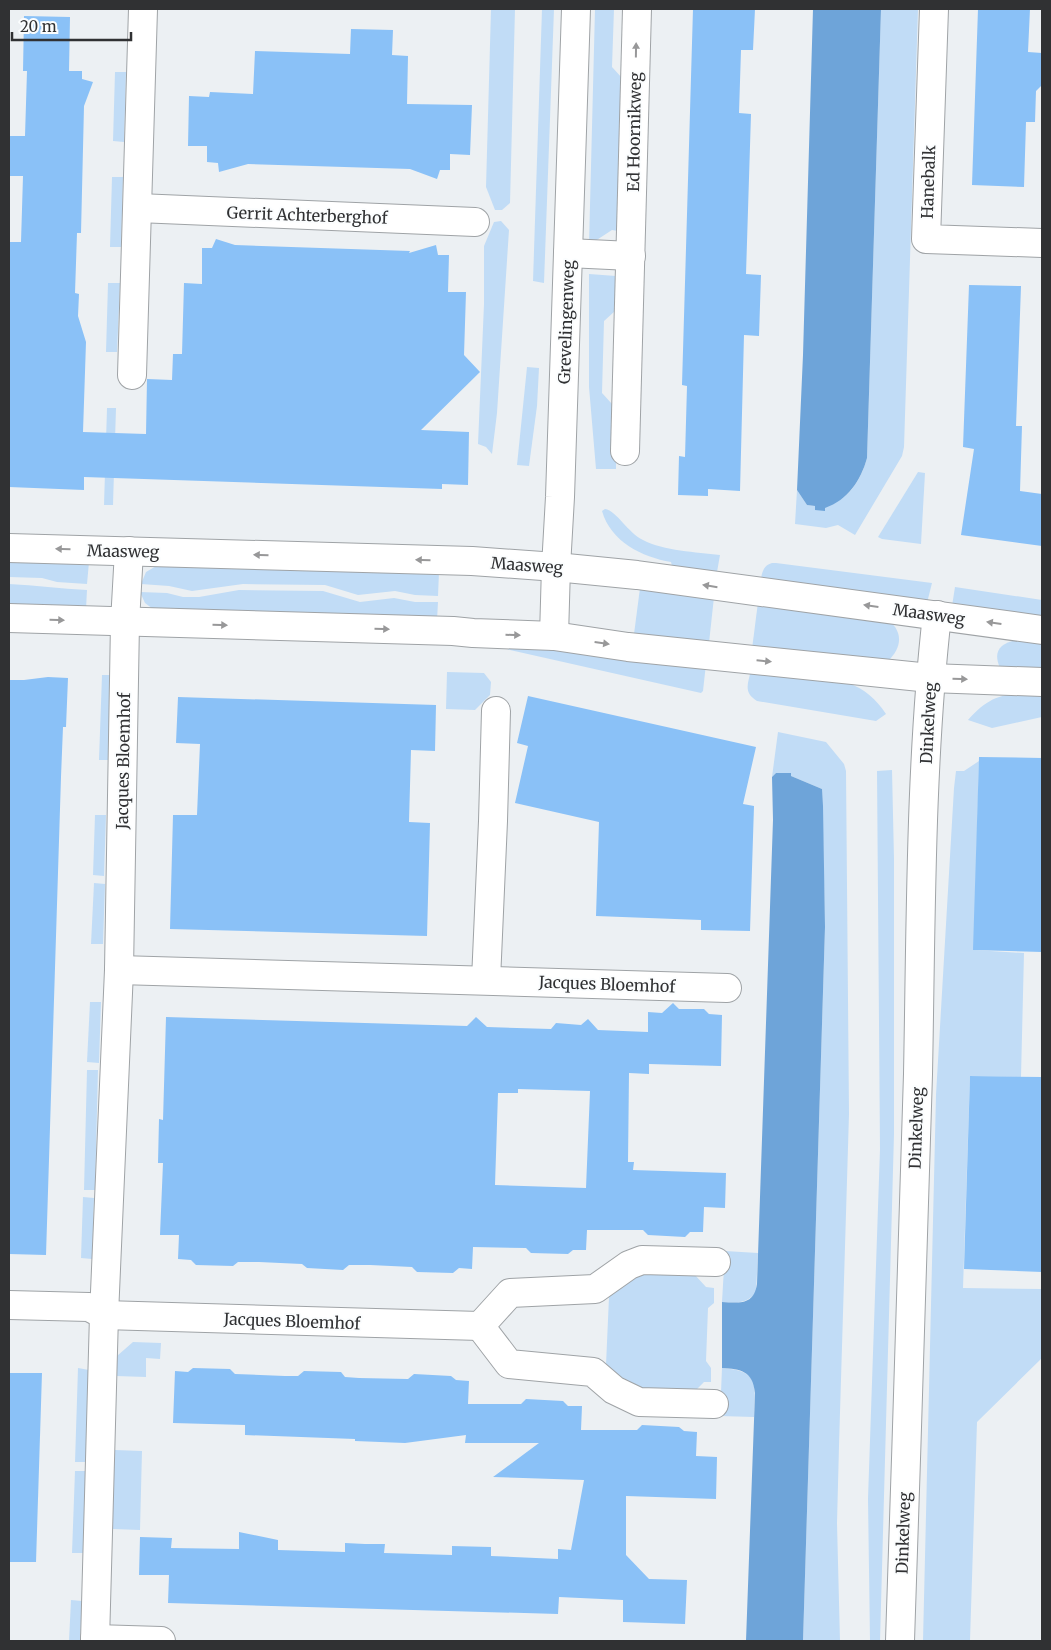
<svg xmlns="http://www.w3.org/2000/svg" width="1051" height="1650" font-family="Merriweather,serif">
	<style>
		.green { fill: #c1dcf6 }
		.water { fill: #6ea4d9 }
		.building { fill: #8ac1f7; fill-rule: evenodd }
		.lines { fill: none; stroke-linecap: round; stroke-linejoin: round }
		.street-casing { stroke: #9fa3a6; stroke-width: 30 }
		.secondary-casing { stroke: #9fa3a6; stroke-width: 30 }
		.street { stroke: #fff; stroke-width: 28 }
		.secondary { stroke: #fff; stroke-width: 28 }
		.oneway { fill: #989899 }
		.labels { text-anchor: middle; stroke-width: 4; stroke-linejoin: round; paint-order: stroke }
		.street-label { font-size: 16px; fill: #303133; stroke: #fbfdfe }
	</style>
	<rect width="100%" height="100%" fill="#ecf0f3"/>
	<!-- green -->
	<g class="green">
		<path d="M491 9H515L510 203 502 210H495L486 187Z"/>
		<path d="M542 9H554L544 283 533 281Z"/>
		<path d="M595 9H614L612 67 622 78 618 231 612 230 589 245Z"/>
		<path d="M881 9H918L904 447 902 456 855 535 838 525 826 528 795 524 797 490 807 505 815 506V509C845 504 859 486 867 458Z"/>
		<path d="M115 72H126L124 142 113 141Z"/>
		<path d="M112 177H123L121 247H110Z"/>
		<path d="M501 221 509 230 497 413 492 454 486 447 478 444 484 304V246L494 222Z"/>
		<path d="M589 274 616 276 615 311 604 321 602 393 612 404 611 447 616 459V469H596L589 387Z"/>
		<path d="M108 283H120L117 352H106Z"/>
		<path d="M527 367 539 368 537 406 529 466 517 465Z"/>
		<path d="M107 408H116L113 505H104Z"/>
		<path d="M918 472 925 473 921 544 882 539 878 537Z"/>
		<path d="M605 509C617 511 628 533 643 540 664 551 696 552 720 555L717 572 672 566 671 562C642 557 611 542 602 511Z"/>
		<path d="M9 560 89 562 87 584 57 582 42 578 9 577Z"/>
		<path d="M772 563H776L932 583 927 603 761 581C761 573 764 565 772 563Z"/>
		<path d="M158 565 439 572 438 596 415 595 395 591 358 595 325 585 243 584 192 591 169 586 141 584 146 572Z"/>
		<path d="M9 584C35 585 61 589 87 590L86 609 9 606Z"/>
		<path d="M955 587 1042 600V620L952 606Z"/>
		<path d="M640 588 714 597 709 643 634 634Z"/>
		<path d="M239 590 323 591 360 602 394 598 415 602H438L437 620 153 609 145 603 140 592 167 593 183 597H199Z"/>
		<path d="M758 602 889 620C904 634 901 648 888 661L752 649Z"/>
		<path d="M1016 640 1042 644V671L1000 668C993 652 999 644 1016 640Z"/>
		<path d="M507 645 706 664 703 691 701 693 510 650 507 649Z"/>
		<path d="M751 670 848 683C865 689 876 699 886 714L876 721 757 701C743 692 748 684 751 670Z"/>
		<path d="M447 672 484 673 491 682 490 695 475 710 446 709Z"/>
		<path d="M102 675H111L109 760H99Z"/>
		<path d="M1042 693V717L992 728 968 720C993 692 1007 694 1042 693Z"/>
		<path d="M778 732 826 742 844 764 846 771 849 1114 839 1446 837 1523 840 1641H803L825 927 822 789 791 776 776 773 772 777Z"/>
		<path d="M979 761 974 950 1024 953 1021 1077 970 1076 963 1288 1041 1289 1042 1358 977 1422 970 1641H923L936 1095 954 788 956 771H964Z"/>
		<path d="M892 770 894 859V1134L880 1641H870L868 1499 880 1149 877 771Z"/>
		<path d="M95 815H106L104 876 93 875Z"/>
		<path d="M94 883 105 884 103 944H91Z"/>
		<path d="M90 1002H101L99 1063 87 1062Z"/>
		<path d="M87 1070H98L95 1190H84Z"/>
		<path d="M83 1197 94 1198 92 1259 81 1258Z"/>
		<path d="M725 1251 758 1253 756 1293C745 1304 737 1303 722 1302Z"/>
		<path d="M643 1273 694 1274 706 1287 714 1288V1303L708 1308 706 1361 711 1368V1382H704L695 1391 639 1389 627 1384 606 1365 609 1297 631 1278Z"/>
		<path d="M133 1342 161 1343 160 1359 146 1358V1377L116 1376 117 1356Z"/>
		<path d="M78 1368 89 1370 86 1462H75Z"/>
		<path d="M722 1368C760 1371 755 1384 754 1417L720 1416Z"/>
		<path d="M115 1450 142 1451 140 1530 113 1529 110 1527 113 1452Z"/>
		<path d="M75 1471H86L83 1553H72Z"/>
		<path d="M71 1600 82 1601 80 1641H69Z"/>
	</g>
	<!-- water -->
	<g class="water">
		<path d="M813 9H881L867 458C861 480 848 500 825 508V511L815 510V506L807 505 797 490 803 355Z"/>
		<path d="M776 773H791V776L822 789 823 806 825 927 803 1641H746L755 1393C753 1371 741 1369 722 1368V1302C740 1303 754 1305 757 1284L773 820 772 777Z"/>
	</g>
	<!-- building -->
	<g class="building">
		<path d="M693 9H755L753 50H741L739 113 751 114 746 274 761 275 759 336 744 335 740 491 708 489V496L678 495 679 456 685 457 687 386 682 385Z"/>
		<path d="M978 9H1030L1028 52 1042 53V85L1036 91 1035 122H1026L1024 187 972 185Z"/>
		<path d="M24 16 70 17 69 71H82V79L93 82 84 106 81 233H77L75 293 79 294 78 316 86 342 83 432 146 434 147 379 172 380 173 354H182L184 283 202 284V248H212L216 239 235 245 410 251 409 253 436 245 438 255H449L448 292H466L464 355 480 372 421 430 469 432 468 485 442 484V489L84 477V490L9 487V242H21L23 176H9V136H25L27 71H23Z"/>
		<path d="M351 29 393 30 392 55 408 56 407 104 472 105 470 155 450 154V170H440L437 179 410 169 248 164 219 172 218 163 207 162V146H188L189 96 209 97 210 92 253 94 255 51 350 54Z"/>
		<path d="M969 285 1021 286 1016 426H1022L1020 491 1042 494V546L961 535 974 449 963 447Z"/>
		<path d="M48 677 68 678 66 727H63L61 777 46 1255 9 1254V680H24Z"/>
		<path d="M528 696 756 747 743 804 754 806 750 931 701 930V920L596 916 599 822 515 803 528 746 517 743Z"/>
		<path d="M178 697 436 705 435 751 411 750 409 822 430 823 427 936 170 929 173 815H197L200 744 176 743Z"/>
		<path d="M979 757 1042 758V952L973 950Z"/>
		<path d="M673 1003 679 1009H704L709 1014 722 1015 721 1066 649 1064V1074L629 1073 628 1162H634L633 1170 726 1173 725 1208 704 1207 703 1232H690L685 1237 648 1235 643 1230H587L586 1250H573L568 1254 531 1253 526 1248 473 1247 472 1269 459 1268 453 1273 417 1272 412 1267 370 1265H349L343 1270 307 1268 302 1264 259 1262H238L233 1266 196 1265 191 1260 178 1259 179 1235H160L163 1163H158L159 1119 163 1120 166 1017 467 1026 476 1017 487 1027 551 1029 556 1023 581 1025 588 1019 598 1030 648 1032V1012L662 1013ZM518 1089 590 1091 586 1188 495 1185 498 1093H518Z"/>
		<path d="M970 1076 1042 1077V1272L964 1269Z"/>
		<path d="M193 1368 230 1369 235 1374 285 1376H298L304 1371 341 1372 345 1377 359 1378 408 1379 414 1374 451 1376 456 1380 469 1381 468 1404H521L526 1399 563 1401 568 1406H582L581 1430H637L642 1425 679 1427 684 1431 697 1432 696 1456 717 1457 716 1499 626 1496V1555L649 1579 687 1580 685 1624 623 1622V1600L559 1597 558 1614 168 1603 169 1575H139L140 1537 172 1538 171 1548 239 1549V1532L278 1540V1550L345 1552V1543L365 1544H385L384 1553 452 1555V1546L491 1547V1556L558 1559V1549L571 1550 584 1480 493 1477 539 1443H465L466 1435 405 1443 355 1441V1439L245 1435V1425L173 1423 175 1371 188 1372Z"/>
		<path d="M9 1373H42L36 1562H9Z"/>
	</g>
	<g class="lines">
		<!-- street casing -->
		<g class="street-casing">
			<g id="street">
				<path d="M934 9 926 239 1042 243"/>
				<path d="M138 208 475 222"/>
				<path d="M568 253 631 256"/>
				<path d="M132 375 143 9"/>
				<path d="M625 451 637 9"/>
				<path d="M119 970 727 988"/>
				<path d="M486 980 493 821 496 711"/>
				<path d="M9 1305 89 1307 104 1315 480 1326"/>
				<path d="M714 1404 639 1402 614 1390 593 1372 509 1364 480 1326 510 1293 595 1289 629 1265 642 1260 716 1262"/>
				<path d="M95 1639 161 1641"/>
				<path d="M95 1641 104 1315 119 970 125 622 129 551"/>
			</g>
		</g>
		<!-- secondary casing -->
		<g class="secondary-casing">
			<g id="secondary">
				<path d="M9 548 472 561 556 567 637 575 1042 630"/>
				<path d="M9 618 453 631 473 633 554 636 628 647 930 678 1042 682"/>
				<path d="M554 636 556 567 560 497 576 9"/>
				<path d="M900 1641C906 1452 913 1263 918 1074 921 921 920 767 937 615"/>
			</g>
		</g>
		<!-- street -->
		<use href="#street" class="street"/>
		<!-- secondary -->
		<use href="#secondary" class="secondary"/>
	</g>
	<!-- one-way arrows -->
	<defs><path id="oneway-solid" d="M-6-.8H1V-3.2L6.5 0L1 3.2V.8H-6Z" transform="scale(1.25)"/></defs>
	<g class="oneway">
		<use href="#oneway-solid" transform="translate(636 50) rotate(-89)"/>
		<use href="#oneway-solid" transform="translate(63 549) rotate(-178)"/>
		<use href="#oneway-solid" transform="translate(261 555) rotate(-178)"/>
		<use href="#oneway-solid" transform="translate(423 560) rotate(-178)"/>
		<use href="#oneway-solid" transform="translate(710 586) rotate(-171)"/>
		<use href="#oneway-solid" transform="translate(871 606) rotate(-172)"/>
		<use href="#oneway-solid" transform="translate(57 620) rotate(2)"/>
		<use href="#oneway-solid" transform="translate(994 623) rotate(-172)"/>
		<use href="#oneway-solid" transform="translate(220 625) rotate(2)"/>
		<use href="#oneway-solid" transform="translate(382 629) rotate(2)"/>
		<use href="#oneway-solid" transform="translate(513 635) rotate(2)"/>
		<use href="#oneway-solid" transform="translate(602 643) rotate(8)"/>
		<use href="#oneway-solid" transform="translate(764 661) rotate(6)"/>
		<use href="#oneway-solid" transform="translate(960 679) rotate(2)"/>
	</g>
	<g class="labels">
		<!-- street labels -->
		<g class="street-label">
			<text transform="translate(634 132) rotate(-89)" y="6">Ed Hoornikweg</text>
			<text transform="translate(928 182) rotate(-88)" y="6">Hanebalk</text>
			<text transform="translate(307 215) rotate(2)" y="6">Gerrit Achterberghof</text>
			<text transform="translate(566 322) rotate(-88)" y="6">Grevelingenweg</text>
			<text transform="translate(123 551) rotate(1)" y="6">Maasweg</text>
			<text transform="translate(527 565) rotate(4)" y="6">Maasweg</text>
			<text transform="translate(929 614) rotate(8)" y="6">Maasweg</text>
			<text transform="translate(928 723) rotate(-87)" y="6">Dinkelweg</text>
			<text transform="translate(123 761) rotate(-89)" y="6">Jacques Bloemhof</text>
			<text transform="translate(607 984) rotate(2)" y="6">Jacques Bloemhof</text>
			<text transform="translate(916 1128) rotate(-88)" y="6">Dinkelweg</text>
			<text transform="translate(292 1321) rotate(2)" y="6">Jacques Bloemhof</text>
			<text transform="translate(903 1533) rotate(-88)" y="6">Dinkelweg</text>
		</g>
	</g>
	<!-- border -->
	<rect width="1051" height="1650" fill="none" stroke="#303133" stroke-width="20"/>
	<!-- scale -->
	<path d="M12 32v8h119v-8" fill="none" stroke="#303133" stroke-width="2.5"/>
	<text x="20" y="32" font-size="15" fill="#303133" stroke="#fbfdfe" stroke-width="4" paint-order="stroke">20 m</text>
</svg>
